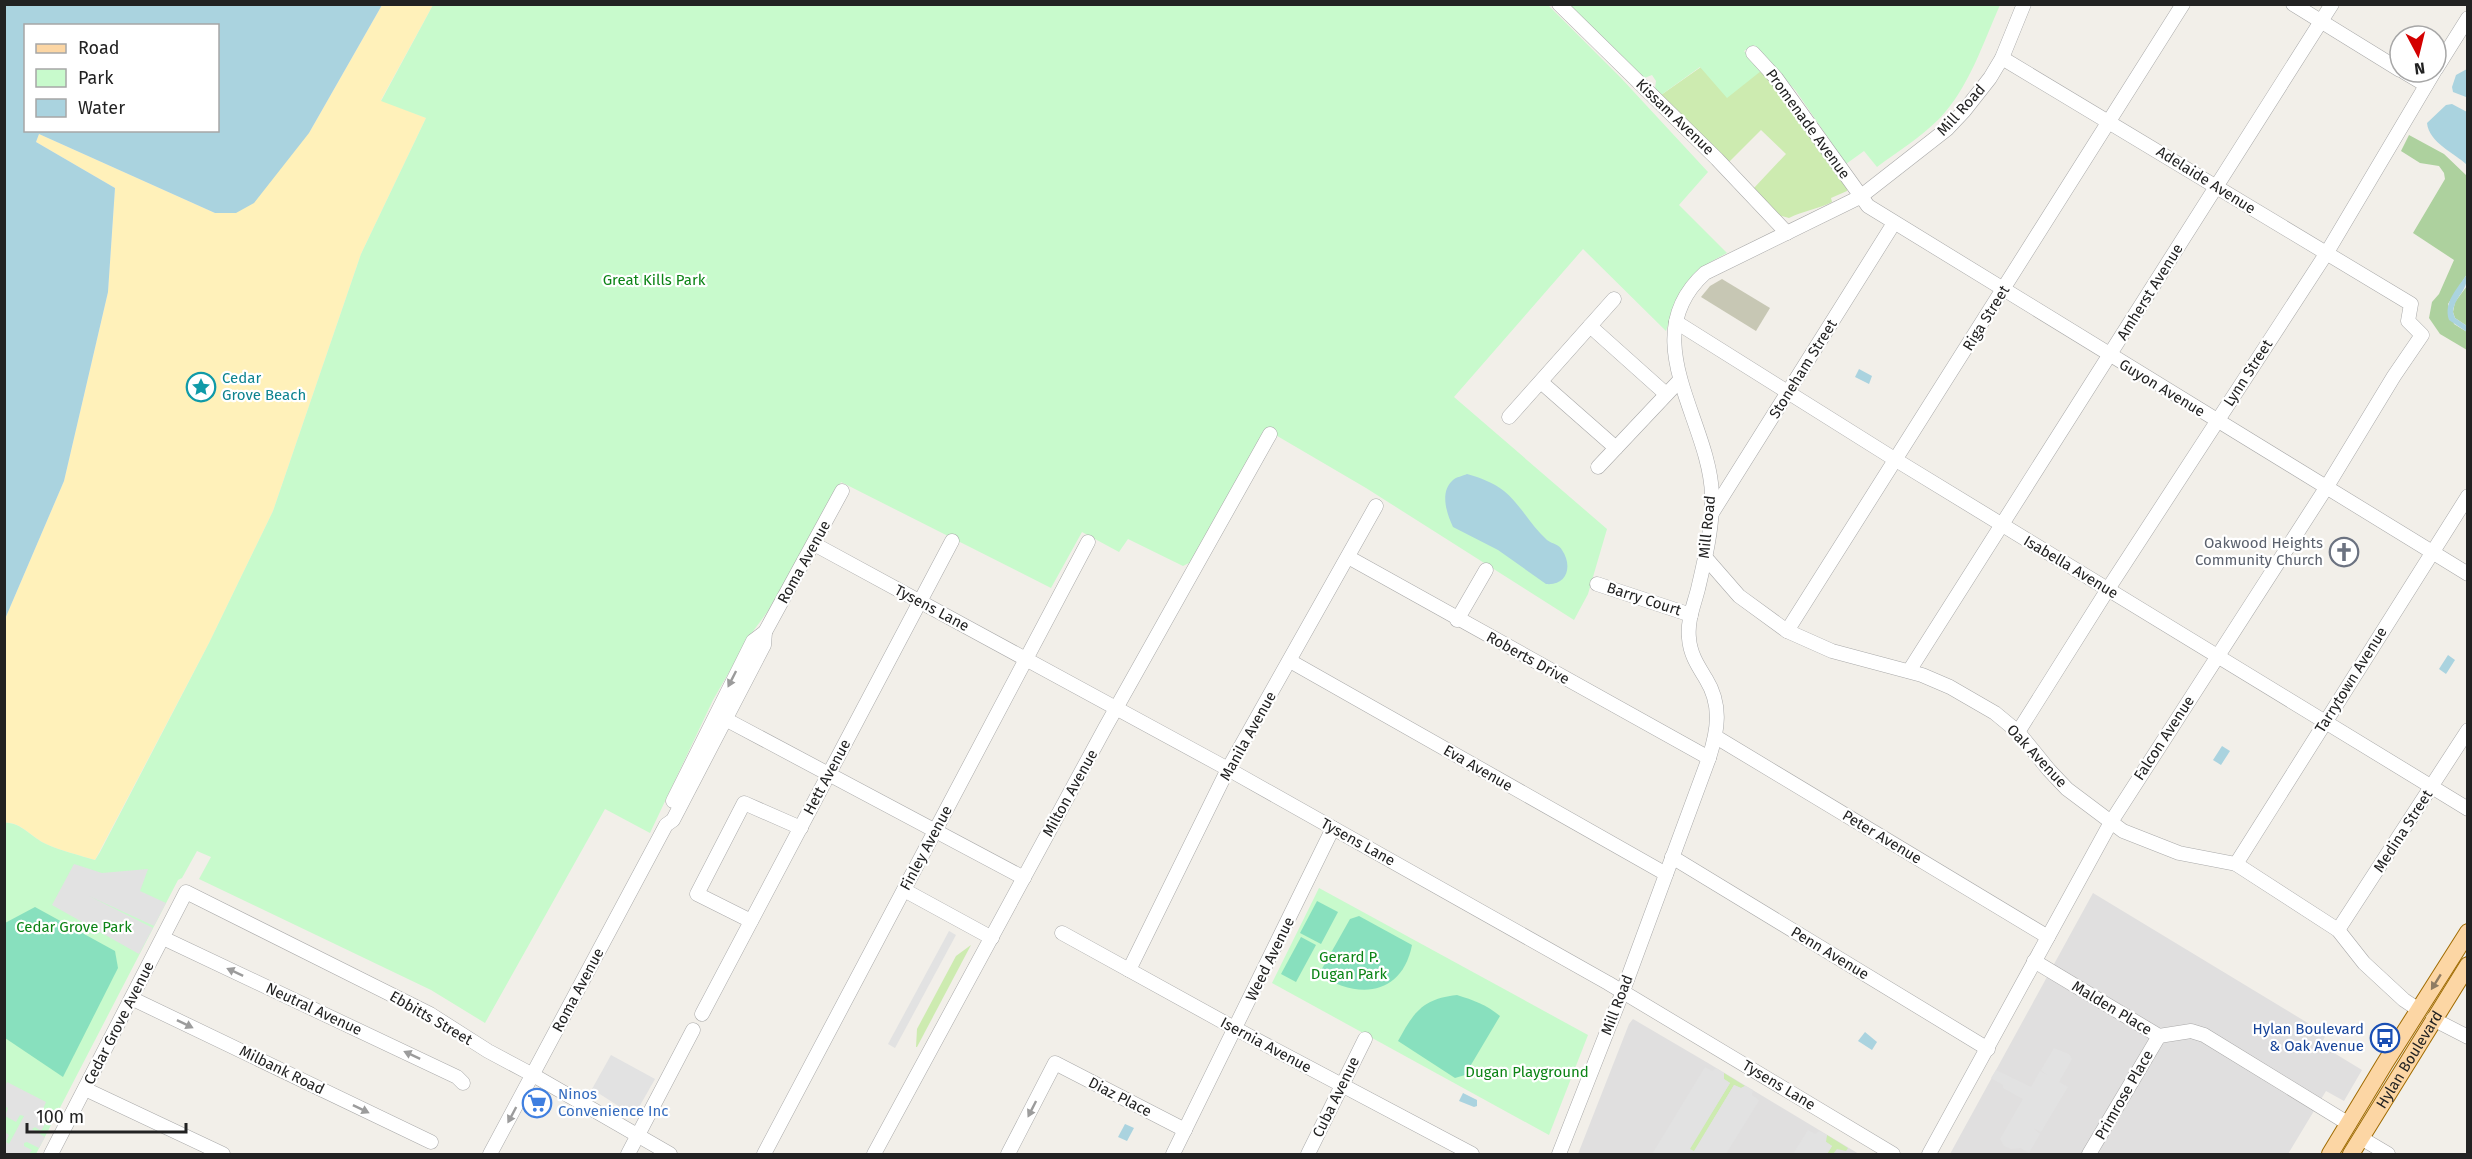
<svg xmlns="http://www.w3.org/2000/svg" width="2472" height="1159" font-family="'Fira Sans',sans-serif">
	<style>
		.residential { fill: #e0dfdf }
		.construction { fill: #c7c7b4 }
		.grass { fill: #cdebb0 }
		.forest { fill: #add19e }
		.sand { fill: #fff1ba }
		.park { fill: #c8facc }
		.pitch { fill: #88e0be }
		.parking { fill: #e2e2e2 }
		.water { fill: #aad3df; fill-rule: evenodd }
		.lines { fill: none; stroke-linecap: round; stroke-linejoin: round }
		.minor-casing { stroke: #a9a9a9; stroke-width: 15 }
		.major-casing { stroke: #a06b00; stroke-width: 18 }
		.minor { stroke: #fff; stroke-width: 14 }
		.major { stroke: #fcd6a4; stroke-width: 16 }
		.oneway { fill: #9c9c9c }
		.oneway2 { fill: #8f7c63 }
		.labels { text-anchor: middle; stroke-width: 4.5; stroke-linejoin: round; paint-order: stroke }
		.street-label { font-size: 15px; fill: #222; stroke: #fff }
		.park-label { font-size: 15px; fill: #0c8416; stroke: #fff }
		.culture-label { font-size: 15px; fill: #0d838f; stroke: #fff; text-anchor: start }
		.worship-label { font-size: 15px; fill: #5b616d; stroke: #fff; text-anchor: end }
		.transit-label { font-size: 15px; fill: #164399; stroke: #fff; text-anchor: end }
		.shop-label { font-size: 15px; fill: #366cbe; stroke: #fff; text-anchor: start }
	</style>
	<rect width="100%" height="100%" fill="#f2efe9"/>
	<!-- residential -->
	<g class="residential">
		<path d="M2093 893 2326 1034 2321 1045 2362 1070 2344 1101 2326 1091 2288 1154H1950Z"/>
		<path d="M1633 1019 1708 1063 1859 1154H1578L1629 1024Z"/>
	</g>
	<!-- construction -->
	<path class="construction" d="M1722 279 1770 308 1756 331 1701 297 1710 286Z"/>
	<!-- grass -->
	<g class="grass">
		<path d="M1701 67 1761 71 1772 82 1847 186V191L1831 198 1832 202C1818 209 1803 211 1789 218L1778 215 1753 189 1786 154 1761 130 1728 163 1661 95Z"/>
		<path d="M971 945 917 1047H916L917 1029 956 956Z"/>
		<path d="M1724 1073 1745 1086 1741 1088 1734 1085 1694 1152 1689 1149 1730 1083 1724 1079Z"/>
		<path d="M1827 1135 1848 1148 1846 1151 1837 1149 1833 1154H1827L1832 1146 1825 1141Z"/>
	</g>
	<!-- forest -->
	<g class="forest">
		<path d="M2409 135 2444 154 2467 176V274L2448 304 2454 324 2467 332V350L2440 334 2429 318 2432 302 2439 294 2454 260 2413 233 2445 179 2444 173 2439 166 2420 163 2401 151Z"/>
		<path d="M2467 286V326L2455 318 2453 312 2455 302Z"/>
	</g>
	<!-- sand -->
	<path class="sand" d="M382 5H433L381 100 426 118 361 254 273 511 209 643 95 860C79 855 61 851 46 844 32 838 20 821 5 823V619L64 481 108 292 115 188 36 142 39 134 215 213 309 133Z"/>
	<!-- park -->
	<g class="park">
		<path d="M433 5H1548L1621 78 1708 172 1679 205 1727 253C1684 275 1682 286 1666 331L1583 249 1454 397 1607 529 1588 594 1574 620 1366 488 1267 430 1193 561 1183 566 1128 539 1119 552 1082 532 1051 588 841 482 768 611 751 634 713 700 650 833 605 809 485 1023 431 990 199 879 211 857 197 851 182 878 178 880 36 1154H5L4 823C20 821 32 838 46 844 61 851 79 855 95 860L100 852 209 643 273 511 361 254 426 118 381 101Z"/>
		<path d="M1570 5H2000C1983 43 1969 88 1939 119 1921 137 1897 152 1877 167L1864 151 1846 164 1796 91 1754 45 1744 51 1761 71 1727 98 1700 67 1661 95 1655 88 1656 81 1652 75 1642 79Z"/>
		<path d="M1319 888 1588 1035 1549 1135 1272 983Z"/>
	</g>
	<!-- pitch -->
	<g class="pitch">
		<path d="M1317 901 1338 912 1321 944 1300 933Z"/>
		<path d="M35 907 115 951 118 968 63 1077 5 1038V923Z"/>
		<path d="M1359 916 1412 945C1402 996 1357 1000 1319 974L1350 919Z"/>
		<path d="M1301 937 1316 945 1296 982 1281 974Z"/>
		<path d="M1457 995C1473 1000 1487 1005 1500 1016L1465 1075 1455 1078 1398 1041C1414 1012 1422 999 1457 995Z"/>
	</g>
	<!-- parking -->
	<g class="parking">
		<path d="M74 864 102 873 148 869 140 891 166 903 154 926 89 896 153 928 139 954 52 905Z"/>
		<path d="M949 931 956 935 895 1048 888 1044Z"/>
		<path d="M2054 1048 2069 1054 2072 1059 2059 1082 2068 1087 2041 1132 2033 1128 2040 1134 2029 1153 2021 1148 2011 1149 2004 1146 2000 1139 2023 1099 2003 1088V1085L1991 1078 1996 1070 2031 1087 2040 1071 2047 1075 2041 1070Z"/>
		<path d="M611 1055 655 1079 634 1116 592 1089Z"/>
		<path d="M1705 1067 1712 1071 1716 1068 1724 1073V1079L1730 1083 1690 1149 1694 1151 1734 1085 1741 1088 1745 1086 1753 1090 1752 1095 1759 1100 1757 1104 1726 1154H1652Z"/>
		<path d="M7 1082 46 1102 42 1111 50 1115 41 1131 35 1127 32 1129 45 1137 39 1148 27 1142 24 1143V1146L32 1150 29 1154H5V1132L9 1135 6 1142 9 1144 24 1116 20 1115 16 1122 5 1116 8 1108 4 1106 5 1087Z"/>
		<path d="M1808 1130 1815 1134 1819 1131 1827 1135 1826 1142 1832 1146 1827 1154H1793Z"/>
	</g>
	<!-- water -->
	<g class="water">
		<path d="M5 4 382 5 309 133 254 203 236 213H215L39 134 36 142 115 188 108 292 64 481 5 619ZM26 26H218V130H26Z"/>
		<path d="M2467 69H2468L2467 102 2466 97 2453 92 2452 87 2456 75Z"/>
		<path d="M2452 104 2467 112V165C2455 153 2429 143 2427 123L2446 105Z"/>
		<path d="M2467 274C2468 292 2455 295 2453 312L2455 318 2467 326V332L2449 320C2443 302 2458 288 2467 274Z"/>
		<path d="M1859 369 1872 376 1869 384 1855 377Z"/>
		<path d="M1467 474C1481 478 1492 482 1504 491 1521 505 1531 526 1547 540 1552 544 1559 544 1562 550 1573 566 1567 586 1546 584L1498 550 1453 527C1447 514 1439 492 1453 480 1456 477 1463 476 1467 474Z"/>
		<path d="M2448 655 2455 660 2446 674 2439 669Z"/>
		<path d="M2222 746 2230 751 2221 765 2213 760Z"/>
		<path d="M1865 1032 1877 1042 1872 1050 1858 1041Z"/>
		<path d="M1463 1093 1477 1100V1106L1474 1107 1459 1101Z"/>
		<path d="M1125 1124 1134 1128 1127 1141 1118 1137Z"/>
	</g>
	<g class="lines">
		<!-- minor casing -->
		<g class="minor-casing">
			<g id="minor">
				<path d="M1559 4 1717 159 1787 233"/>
				<path d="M2293 4 2400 70"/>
				<path d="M1753 53 1776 78 1868 206 2468 574"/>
				<path d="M2436 69 2468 18"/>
				<path d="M2404 72 2426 85"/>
				<path d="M1676 322 1896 460 2468 809"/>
				<path d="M1590 326 1666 394"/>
				<path d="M1541 382 1616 448"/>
				<path d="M1509 417 1614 299"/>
				<path d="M1598 467 1680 380"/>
				<path d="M1712 513 1894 223"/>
				<path d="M814 544 1228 769 1608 983 1893 1154"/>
				<path d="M1348 557 1709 758"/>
				<path d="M1705 557 1739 596 1787 631 1832 651 1922 675 1950 687 1995 713 2018 732 2049 770 2067 789 2123 831 2179 853 2236 864 2338 930 2364 963 2404 1000 2419 1010"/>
				<path d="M1597 584 1691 615"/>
				<path d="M1457 620 1486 570"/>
				<path d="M1787 631 2183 4"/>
				<path d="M1290 661 1666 874"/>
				<path d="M1909 671 2332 4"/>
				<path d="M727 720 1024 878"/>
				<path d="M2018 732 2108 589 2326 254 2434 72"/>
				<path d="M1716 737 2048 937"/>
				<path d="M673 801 753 641 765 632 842 491"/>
				<path d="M1672 857 1988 1049"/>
				<path d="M2236 864 2468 496"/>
				<path d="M904 890 992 938"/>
				<path d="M751 921 697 894 744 803 801 828"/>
				<path d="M2338 930 2468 730"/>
				<path d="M1062 933 1236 1029 1472 1154"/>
				<path d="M163 938 457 1077 463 1083"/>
				<path d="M2034 961 2159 1036 2191 1031 2204 1035 2349 1124"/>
				<path d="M1129 970 1228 769 1376 506"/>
				<path d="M133 999 431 1142"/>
				<path d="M702 1014 952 541"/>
				<path d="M2433 1019 2468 1037"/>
				<path d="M85 1089 223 1154"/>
				<path d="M2361 1138 2388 1154"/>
				<path d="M51 1154 186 892 430 1014 488 1051 533 1075 670 1154"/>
				<path d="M490 1154 666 825 673 820 764 645 765 632"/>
				<path d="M628 1154 693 1030"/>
				<path d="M764 1154 1088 542"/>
				<path d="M874 1154 1105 728 1270 434"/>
				<path d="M1008 1154 1055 1063 1185 1130"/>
				<path d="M1173 1154 1333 828"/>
				<path d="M1308 1154 1365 1039"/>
				<path d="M1559 1154 1623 991 1709 758C1718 730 1722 705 1706 679 1698 666 1690 654 1689 638 1687 621 1694 605 1698 589 1705 559 1713 526 1712 495 1710 420 1633 338 1705 273L1860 197 1947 129 1964 111 1990 78 2002 58 2024 4"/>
				<path d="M1929 1154 2111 822 2326 488 2394 376 2422 335 2408 321 2411 304 2002 58"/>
				<path d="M2089 1154 2159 1036"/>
			</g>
		</g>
		<!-- major casing -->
		<g class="major-casing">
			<g id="major">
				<path d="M2330 1154 2385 1063 2468 932"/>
				<path id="s1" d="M2351 1154 2468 965"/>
			</g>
		</g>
		<!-- minor -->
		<use href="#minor" class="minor"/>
		<!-- major -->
		<use href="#major" class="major"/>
	</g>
	<!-- one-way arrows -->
	<defs><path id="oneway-solid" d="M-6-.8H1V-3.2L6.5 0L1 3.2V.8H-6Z" transform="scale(1.5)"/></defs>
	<g class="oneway">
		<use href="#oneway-solid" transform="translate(732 679) rotate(117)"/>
		<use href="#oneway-solid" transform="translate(235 972) rotate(-155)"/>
		<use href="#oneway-solid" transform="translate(185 1024) rotate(26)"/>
		<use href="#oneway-solid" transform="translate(412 1055) rotate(-155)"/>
		<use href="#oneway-solid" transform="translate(361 1109) rotate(26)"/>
		<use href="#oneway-solid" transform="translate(1032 1109) rotate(117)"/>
		<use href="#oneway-solid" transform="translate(512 1115) rotate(118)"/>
	</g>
	<use class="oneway2" href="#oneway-solid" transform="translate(2436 982) rotate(122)"/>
	<!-- icons -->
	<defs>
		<g id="sight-ring" transform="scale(1.5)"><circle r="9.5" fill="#fff" stroke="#0f9aa8" stroke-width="1.5"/><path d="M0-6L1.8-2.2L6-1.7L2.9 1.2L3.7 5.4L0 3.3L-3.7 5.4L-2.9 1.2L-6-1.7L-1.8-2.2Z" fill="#0f9aa8"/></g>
		<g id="church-ring" transform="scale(1.5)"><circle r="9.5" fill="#fff" stroke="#6b7280" stroke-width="1.5"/><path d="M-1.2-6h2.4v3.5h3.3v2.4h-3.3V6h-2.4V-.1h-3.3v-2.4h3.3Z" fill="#6b7280"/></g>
		<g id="bus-ring" transform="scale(1.5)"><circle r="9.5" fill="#fff" stroke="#1a4fb4" stroke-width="1.5"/><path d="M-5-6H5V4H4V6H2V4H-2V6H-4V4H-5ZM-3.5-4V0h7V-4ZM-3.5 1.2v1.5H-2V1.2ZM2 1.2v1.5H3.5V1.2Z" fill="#1a4fb4"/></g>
		<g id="supermarket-ring" transform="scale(1.5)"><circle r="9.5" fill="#fff" stroke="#3f7fe0" stroke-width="1.5"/><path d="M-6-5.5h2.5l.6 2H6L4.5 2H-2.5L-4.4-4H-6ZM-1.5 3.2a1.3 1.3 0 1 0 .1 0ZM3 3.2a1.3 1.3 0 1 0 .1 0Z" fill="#3f7fe0"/></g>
	</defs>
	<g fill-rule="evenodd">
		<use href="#sight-ring" x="201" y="387"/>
		<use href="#church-ring" x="2344" y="552"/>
		<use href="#bus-ring" x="2385" y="1038"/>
		<use href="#supermarket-ring" x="537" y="1103"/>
	</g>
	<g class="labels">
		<!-- street labels -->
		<g class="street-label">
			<text transform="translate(1961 110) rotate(-48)" y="5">Mill Road</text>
			<text transform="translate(1675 117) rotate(44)" y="5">Kissam Avenue</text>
			<text transform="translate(1808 124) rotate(54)" y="5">Promenade Avenue</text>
			<text transform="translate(2206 180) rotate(32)" y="5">Adelaide Avenue</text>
			<text transform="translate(2150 292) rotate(-58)" y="5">Amherst Avenue</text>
			<text transform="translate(1986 318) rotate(-58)" y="5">Riga Street</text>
			<text transform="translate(1803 369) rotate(-58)" y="5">Stoneham Street</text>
			<text transform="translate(2248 373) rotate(-57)" y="5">Lynn Street</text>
			<text transform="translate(2162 388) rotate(31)" y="5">Guyon Avenue</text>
			<text transform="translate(1707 527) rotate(-84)" y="5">Mill Road</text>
			<text transform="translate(804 562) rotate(-61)" y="5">Roma Avenue</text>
			<text transform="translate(2071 567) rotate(31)" y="5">Isabella Avenue</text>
			<text transform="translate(1644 599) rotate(18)" y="5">Barry Court</text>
			<text transform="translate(932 608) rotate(28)" y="5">Tysens Lane</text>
			<text transform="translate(1528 658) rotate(29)" y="5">Roberts Drive</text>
			<text transform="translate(2351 680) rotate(-58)" y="5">Tarrytown Avenue</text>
			<text transform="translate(1248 736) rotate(-61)" y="5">Manila Avenue</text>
			<text transform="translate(2164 738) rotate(-57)" y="5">Falcon Avenue</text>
			<text transform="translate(2037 756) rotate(47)" y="5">Oak Avenue</text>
			<text transform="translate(1478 768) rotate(30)" y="5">Eva Avenue</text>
			<text transform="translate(827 777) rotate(-62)" y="5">Hett Avenue</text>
			<text transform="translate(1070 793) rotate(-61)" y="5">Milton Avenue</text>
			<text transform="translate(2403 831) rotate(-57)" y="5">Medina Street</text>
			<text transform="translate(1882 837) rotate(31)" y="5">Peter Avenue</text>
			<text transform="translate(1358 842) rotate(29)" y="5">Tysens Lane</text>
			<text transform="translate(926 848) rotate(-62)" y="5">Finley Avenue</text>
			<text transform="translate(1830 953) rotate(31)" y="5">Penn Avenue</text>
			<text transform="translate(1270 959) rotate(-64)" y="5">Weed Avenue</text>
			<text transform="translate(578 990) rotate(-62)" y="5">Roma Avenue</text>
			<text transform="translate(1617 1005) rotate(-69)" y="5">Mill Road</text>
			<text transform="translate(2112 1008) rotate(31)" y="5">Malden Place</text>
			<text transform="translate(314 1009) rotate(25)" y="5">Neutral Avenue</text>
			<text transform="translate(431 1018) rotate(30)" y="5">Ebbitts Street</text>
			<text transform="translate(119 1023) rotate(-63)" y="5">Cedar Grove Avenue</text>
			<text transform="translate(1266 1045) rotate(28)" y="5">Isernia Avenue</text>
			<text dy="5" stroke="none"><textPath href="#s1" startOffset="111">Hylan Boulevard</textPath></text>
			<text transform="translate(282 1070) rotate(26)" y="5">Milbank Road</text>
			<text transform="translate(1779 1085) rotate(31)" y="5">Tysens Lane</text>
			<text transform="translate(2124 1095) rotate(-60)" y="5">Primrose Place</text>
			<text transform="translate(1120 1097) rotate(27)" y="5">Diaz Place</text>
			<text transform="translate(1336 1097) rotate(-64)" y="5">Cuba Avenue</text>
		</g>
		<!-- park labels -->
		<g class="park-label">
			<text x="654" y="285">Great Kills Park</text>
			<text x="74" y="932">Cedar Grove Park</text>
			<text x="1349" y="962">Gerard P.<tspan x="1349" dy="17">Dugan Park</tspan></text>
			<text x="1527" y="1077">Dugan Playground</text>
		</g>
		<!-- culture labels -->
		<g class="culture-label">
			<text x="222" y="383">Cedar<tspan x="222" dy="17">Grove Beach</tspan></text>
		</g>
		<!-- worship labels -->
		<g class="worship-label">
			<text x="2323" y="548">Oakwood Heights<tspan x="2323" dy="17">Community Church</tspan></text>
		</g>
		<!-- transit labels -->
		<g class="transit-label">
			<text x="2364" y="1034">Hylan Boulevard<tspan x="2364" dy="17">&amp; Oak Avenue</tspan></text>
		</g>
		<!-- shop labels -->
		<g class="shop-label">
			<text x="558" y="1099">Ninos<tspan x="558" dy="17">Convenience Inc</tspan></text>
		</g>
	</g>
	<!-- border -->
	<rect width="2472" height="1159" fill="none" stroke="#222222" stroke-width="12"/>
	<!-- legend -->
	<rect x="24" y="24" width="195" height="108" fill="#ffffff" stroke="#a7a7a7" stroke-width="1.5"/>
	<rect x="36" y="44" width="30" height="9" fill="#fcd6a4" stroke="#a7a7a7" stroke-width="1.5"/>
	<text x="78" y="54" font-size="18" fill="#222222">Road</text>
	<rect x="36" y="69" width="30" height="18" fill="#c8facc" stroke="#a7a7a7" stroke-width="1.5"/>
	<text x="78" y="84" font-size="18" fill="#222222">Park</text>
	<rect x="36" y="99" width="30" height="18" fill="#aad3df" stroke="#a7a7a7" stroke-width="1.5"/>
	<text x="78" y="114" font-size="18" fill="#222222">Water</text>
	<!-- north arrow -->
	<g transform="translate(2418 54) rotate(173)"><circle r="28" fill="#ffffff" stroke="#a7a7a7" stroke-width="1.5"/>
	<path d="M0-4.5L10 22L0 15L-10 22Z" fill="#d40000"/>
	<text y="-9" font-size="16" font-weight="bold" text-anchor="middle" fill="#222222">N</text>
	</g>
	<!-- scale -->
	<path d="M27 1123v9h159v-9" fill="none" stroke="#222222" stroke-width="3"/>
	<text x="36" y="1123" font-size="18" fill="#222222" stroke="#ffffff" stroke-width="4.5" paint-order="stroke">100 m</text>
</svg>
